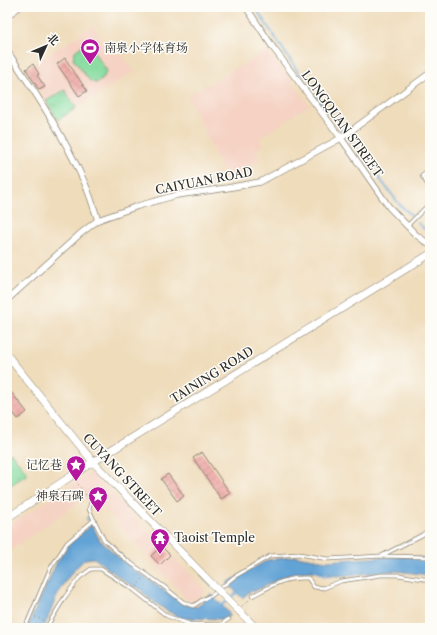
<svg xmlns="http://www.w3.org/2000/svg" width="437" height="635" font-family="'Libre Caslon Text','Noto Serif SC',serif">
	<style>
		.built { fill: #f5d2c3 }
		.grass { fill: url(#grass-tufts); stroke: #588365 }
		.garden { fill: #85db9f; stroke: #588365 }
		.water { fill: #62a3d5; stroke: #466780 }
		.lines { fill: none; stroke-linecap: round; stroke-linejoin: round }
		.stream { stroke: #62a3d5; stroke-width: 2 }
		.building { fill: url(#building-cross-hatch) }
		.service-casing { stroke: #8d8473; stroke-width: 4.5 }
		.minor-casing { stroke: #8d8473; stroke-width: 7 }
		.tertiary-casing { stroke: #8d8473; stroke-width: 8 }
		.path { stroke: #8d8473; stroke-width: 1; stroke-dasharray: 1 3; stroke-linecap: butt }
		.service { stroke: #fff; stroke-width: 3 }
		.minor { stroke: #fff; stroke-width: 5.5 }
		.tertiary { stroke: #fff; stroke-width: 7 }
		.tertiary-bridge-casing { stroke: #8d8473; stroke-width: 8; stroke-linecap: butt }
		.tertiary-bridge { stroke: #fff; stroke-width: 7 }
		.labels { text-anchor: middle; stroke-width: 3; stroke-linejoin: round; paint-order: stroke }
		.poi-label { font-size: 12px; fill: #2b2b2b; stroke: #fdfcf7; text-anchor: start }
		.street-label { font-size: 12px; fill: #2b2b2b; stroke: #fdfcf7 }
	</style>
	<defs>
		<pattern id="grass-tufts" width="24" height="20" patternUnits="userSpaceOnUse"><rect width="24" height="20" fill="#85db9f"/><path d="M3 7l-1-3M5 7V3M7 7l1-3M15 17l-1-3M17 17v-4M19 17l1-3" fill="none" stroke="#73bc89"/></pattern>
		<pattern id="building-cross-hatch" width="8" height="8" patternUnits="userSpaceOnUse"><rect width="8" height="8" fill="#eea39f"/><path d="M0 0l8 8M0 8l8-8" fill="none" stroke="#cc8c89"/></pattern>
	</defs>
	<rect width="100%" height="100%" fill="#fdfcf7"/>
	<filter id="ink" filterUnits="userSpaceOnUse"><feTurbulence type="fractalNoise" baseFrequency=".025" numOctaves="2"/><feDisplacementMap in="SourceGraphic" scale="8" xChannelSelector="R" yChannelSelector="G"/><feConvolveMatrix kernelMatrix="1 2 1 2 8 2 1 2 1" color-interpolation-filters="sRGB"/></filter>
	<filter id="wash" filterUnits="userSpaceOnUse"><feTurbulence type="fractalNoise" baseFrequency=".012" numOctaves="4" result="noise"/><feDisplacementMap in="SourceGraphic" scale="16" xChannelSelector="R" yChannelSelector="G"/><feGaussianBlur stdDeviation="0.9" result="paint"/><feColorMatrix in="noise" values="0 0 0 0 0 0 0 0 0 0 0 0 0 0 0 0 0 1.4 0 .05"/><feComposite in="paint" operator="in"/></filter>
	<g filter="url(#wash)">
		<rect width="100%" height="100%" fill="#efdcbb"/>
		<!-- built -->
		<g class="built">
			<path d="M93 26 106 47 110 45 117 55 120 53 134 71 58 120 26 69Z"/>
			<path d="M268 50 309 105 259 138 263 146 256 151 261 159 226 178 188 96Z"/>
			<path d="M90 473 96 477 206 591 191 604 91 494 7 552V527Z"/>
		</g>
		<!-- grass -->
		<g class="grass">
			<path d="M65 90 76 108 58 120 46 101Z"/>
			<path d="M11 453 28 474 9 486 7 481V456Z"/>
		</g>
		<!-- garden -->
		<path class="garden" d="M83 45 91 48 107 71 102 80 96 83 90 81 73 59 75 51Z"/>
		<!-- water -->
		<g class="water">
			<path d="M92 524 99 539 117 556 138 573 153 582 183 604 197 607 211 594 231 615 223 619 182 618 167 611 147 597 140 589 127 583 94 558 85 559 76 568 67 579 56 598 44 628H27L57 562 69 544Z"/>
			<path d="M296 556 327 561 382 557H416L430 559V575L395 571 337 576 312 571 299 572 283 577 253 592 252 590 242 598 227 583 268 560Z"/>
		</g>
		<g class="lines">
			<!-- stream -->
			<g class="stream">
				<path d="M255 7 306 84 342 131"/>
				<path d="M349 139 400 205 411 215"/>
				<path d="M418 223 430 234"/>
				<path d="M87 518 88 520"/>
				<path d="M319 573 325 576H333"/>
				<path d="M221 606 238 592"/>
			</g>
		</g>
		<g id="blocks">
			<!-- building -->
			<g class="building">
				<path d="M65 58 87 91 79 96 57 64Z"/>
				<path d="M33 64 39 74 37 75 45 87 39 90 26 69Z"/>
				<path d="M7 387 27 412 18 419 7 405Z"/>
				<path d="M202 452 230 493 221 499 193 458Z"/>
				<path d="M168 474 184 496 177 501 161 479Z"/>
				<path d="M161 546 170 555 160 565 151 556Z"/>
			</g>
		</g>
	</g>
	<g filter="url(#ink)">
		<use href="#blocks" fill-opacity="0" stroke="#8d8473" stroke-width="1"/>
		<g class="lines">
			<!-- service casing -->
			<g class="service-casing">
				<g id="service">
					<path d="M430 170 422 176 430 188"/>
					<path d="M407 226 430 203"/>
					<path d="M91 502 89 509 94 520"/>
					<path d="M383 555 422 535 430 529"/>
					<path d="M252 596C273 585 284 577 308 578L314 587 324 588 341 581 381 575H398L430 580"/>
					<path d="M25 628 50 569 67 543 94 520 104 540 125 559 163 586 183 602 193 606C199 603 204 597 211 596L234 577 270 556 299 554 328 559 381 556 430 557"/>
					<path d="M46 628 65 597 79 578 91 569H101L134 590 167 616 189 624 220 625 229 619"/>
				</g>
			</g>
			<!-- minor casing -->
			<g class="minor-casing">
				<g id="minor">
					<path d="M246 7 274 49 341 138 389 207 415 234 430 245"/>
					<path d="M7 16 19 7"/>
					<path d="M7 51C35 91 62 133 82 177 89 191 93 206 98 220"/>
					<path d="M7 300 80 234 98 220 138 206 177 195 227 188 260 182 341 138 430 73"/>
				</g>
			</g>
			<!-- tertiary casing -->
			<g class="tertiary-casing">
				<g id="tertiary">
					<path d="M7 355 93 462 213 585"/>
					<path d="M7 518 93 462 430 254"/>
					<path d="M242 614 256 628"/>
				</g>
			</g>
			<!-- path -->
			<g class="path">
				<path d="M76 481 88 498"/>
				<path d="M310 573 313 561"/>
				<path d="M137 587 143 577"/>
				<path d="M242 606 249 600"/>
				<path d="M35 617 45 621"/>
			</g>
			<!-- service -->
			<use href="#service" class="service"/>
			<!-- minor -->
			<use href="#minor" class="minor"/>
			<!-- tertiary -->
			<use href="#tertiary" class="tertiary"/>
			<!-- tertiary-bridge casing -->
			<g class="tertiary-bridge-casing">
				<path id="tertiary-bridge" d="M213 585 242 614"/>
			</g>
			<!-- tertiary-bridge -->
			<use href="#tertiary-bridge" class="tertiary-bridge"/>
		</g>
	</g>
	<!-- icons -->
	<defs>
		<g id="stadium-pin" transform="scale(1)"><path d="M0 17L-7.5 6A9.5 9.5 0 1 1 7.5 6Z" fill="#b5179e" stroke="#fdfcf7"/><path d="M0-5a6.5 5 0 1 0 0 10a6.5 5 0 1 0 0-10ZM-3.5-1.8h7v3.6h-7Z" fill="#fff"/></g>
		<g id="sight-pin" transform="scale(1)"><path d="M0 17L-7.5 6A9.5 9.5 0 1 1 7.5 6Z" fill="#b5179e" stroke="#fdfcf7"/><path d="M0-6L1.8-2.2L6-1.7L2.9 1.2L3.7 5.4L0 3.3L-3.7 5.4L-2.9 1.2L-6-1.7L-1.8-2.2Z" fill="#fff"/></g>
		<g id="temple-pin" transform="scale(1)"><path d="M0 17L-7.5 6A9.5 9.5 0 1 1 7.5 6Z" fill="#b5179e" stroke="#fdfcf7"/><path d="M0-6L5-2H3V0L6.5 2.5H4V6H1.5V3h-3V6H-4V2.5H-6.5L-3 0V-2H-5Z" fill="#fff"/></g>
	</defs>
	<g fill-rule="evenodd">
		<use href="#stadium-pin" x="90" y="48"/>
		<use href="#sight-pin" x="76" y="465"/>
		<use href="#sight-pin" x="98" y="496"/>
		<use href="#temple-pin" x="160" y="538"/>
	</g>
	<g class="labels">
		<!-- poi labels -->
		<g class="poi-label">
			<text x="104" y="52">南泉小学体育场</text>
			<text x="62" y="469" text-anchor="end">记忆巷</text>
			<text x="84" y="500" text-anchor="end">神泉石碑</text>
			<text x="174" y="542">Taoist Temple</text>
		</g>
		<!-- street labels -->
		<g class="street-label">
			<text transform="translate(342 124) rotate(54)" y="4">LONGQUAN STREET</text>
			<text transform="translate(204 181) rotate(-11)" y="4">CAIYUAN ROAD</text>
			<text transform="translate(212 375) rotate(-32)" y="4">TAINING ROAD</text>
			<text transform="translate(122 475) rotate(47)" y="4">CUYANG STREET</text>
		</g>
	</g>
	<!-- margin -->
	<rect width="437" height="635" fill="none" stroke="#fdfcf7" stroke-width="24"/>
	<!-- north arrow -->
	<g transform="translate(46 46) rotate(46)" stroke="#fdfcf7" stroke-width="3" paint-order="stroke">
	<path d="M0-3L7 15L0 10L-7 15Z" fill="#2b2b2b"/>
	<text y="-6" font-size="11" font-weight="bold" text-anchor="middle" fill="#2b2b2b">北</text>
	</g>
</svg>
